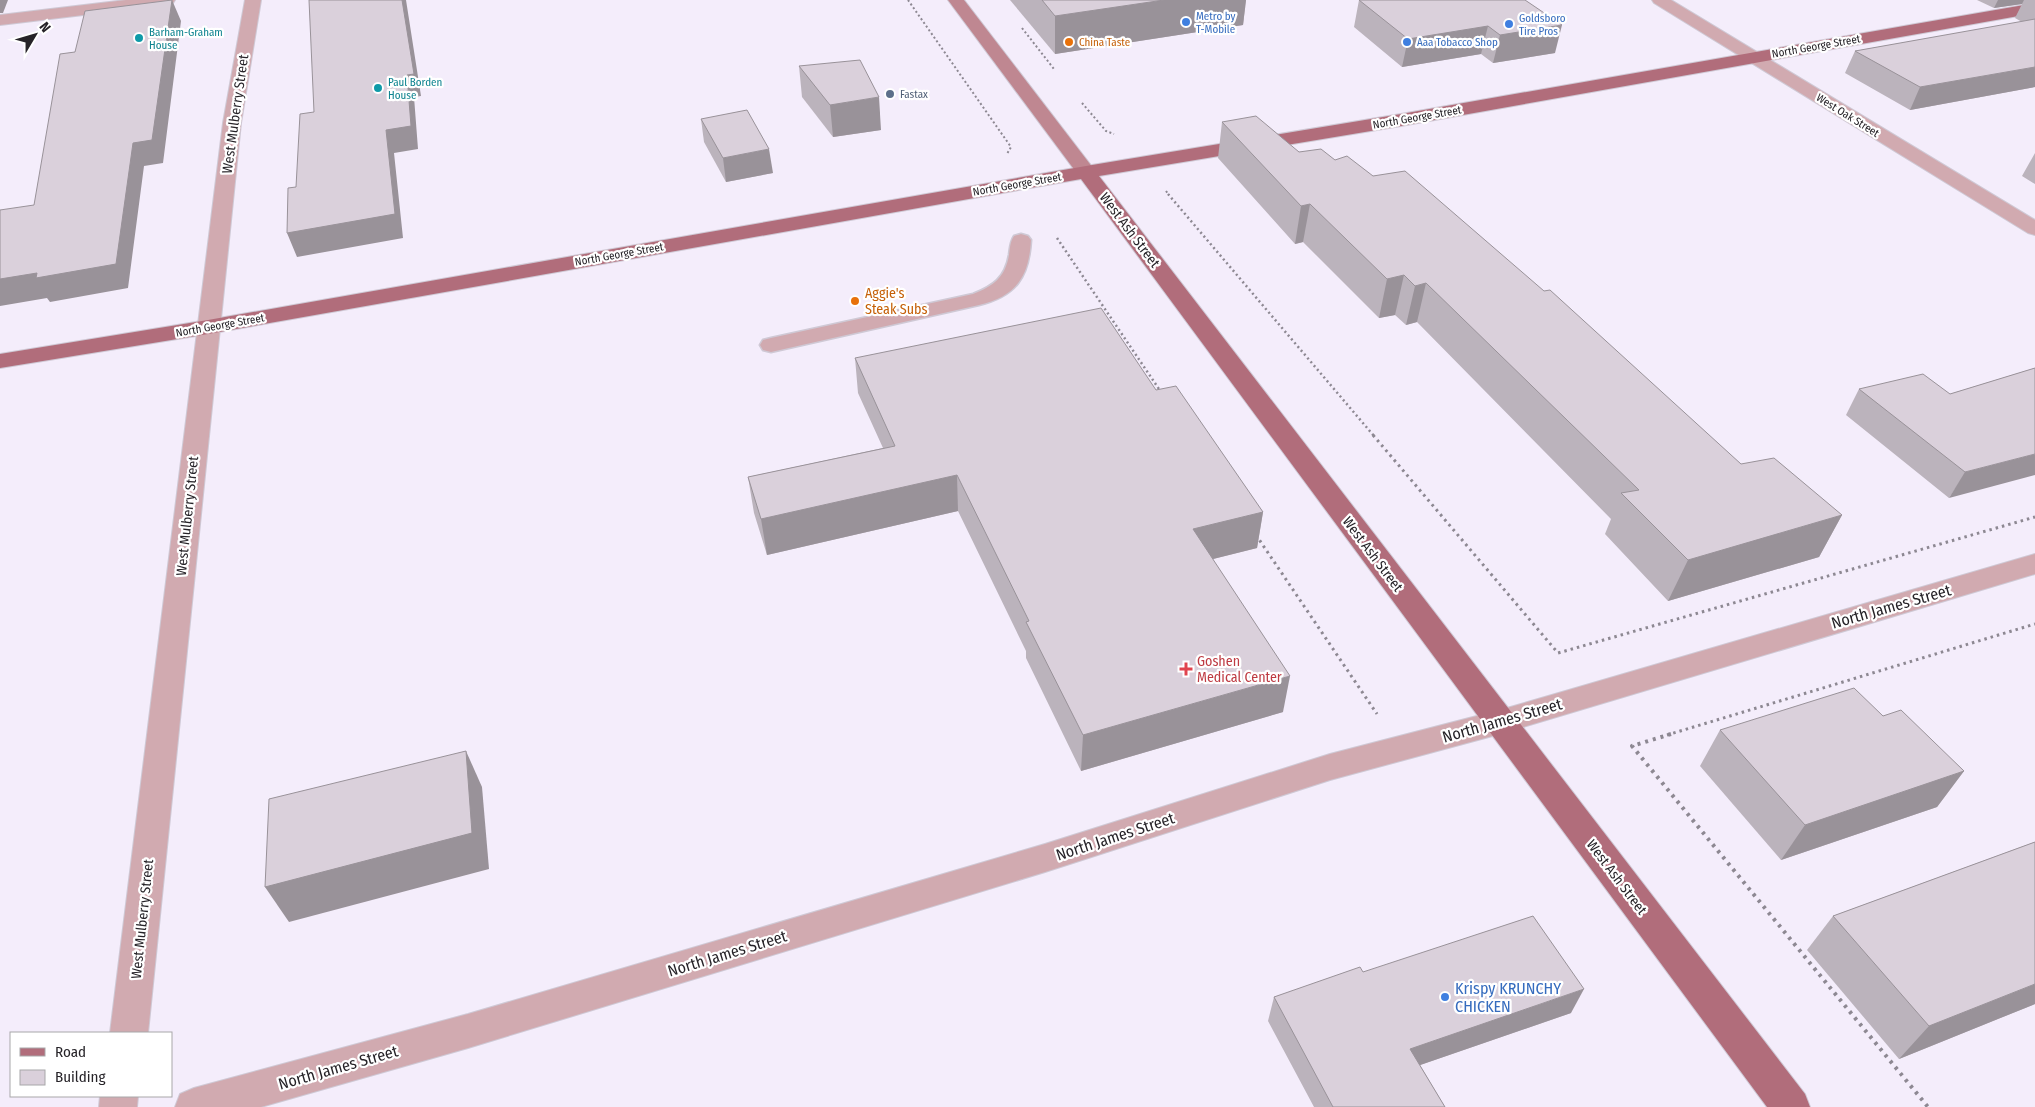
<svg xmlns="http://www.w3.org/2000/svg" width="2035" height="1107" font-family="'Fira Sans Condensed',sans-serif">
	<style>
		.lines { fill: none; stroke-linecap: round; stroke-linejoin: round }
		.service-casing { stroke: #cfc9d5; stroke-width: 3 }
		.minor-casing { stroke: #cfc9d5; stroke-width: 2 }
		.secondary-casing { stroke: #cfc9d5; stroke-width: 2 }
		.primary-casing { stroke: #cfc9d5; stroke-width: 2 }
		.path-far3 { stroke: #8d8892; stroke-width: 2; stroke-dasharray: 2 2.5; stroke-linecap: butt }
		.path-far2 { stroke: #8d8892; stroke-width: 2.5; stroke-dasharray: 2 3; stroke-linecap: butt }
		.path-far1 { stroke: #8d8892; stroke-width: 3; stroke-dasharray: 2.5 4; stroke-linecap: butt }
		.path { stroke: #8d8892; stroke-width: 4; stroke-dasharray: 3 5; stroke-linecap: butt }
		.service { fill: #d1aab0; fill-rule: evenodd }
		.minor { fill: #d1aab0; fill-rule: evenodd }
		.secondary { fill: #bf8791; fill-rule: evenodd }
		.primary { fill: #b16d7b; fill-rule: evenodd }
		.wall { fill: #bbb3bc }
		.shaded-wall { fill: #999299 }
		.building { fill: #dad0db; stroke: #999299 }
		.shop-dot { fill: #3f7fe0; stroke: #fff; stroke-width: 2 }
		.culture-dot { fill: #0f9aa8; stroke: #fff; stroke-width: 2 }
		.food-dot { fill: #e8710a; stroke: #fff; stroke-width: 2 }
		.service-dot { fill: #5c6f8a; stroke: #fff; stroke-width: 2 }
		.health-dot { fill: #e0444e; stroke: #fff; stroke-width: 2 }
		.labels { text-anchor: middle; stroke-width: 4.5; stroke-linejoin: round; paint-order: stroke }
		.far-shop-label { font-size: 11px; fill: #366cbe; stroke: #fff; text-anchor: start }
		.far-culture-label { font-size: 11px; fill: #0d838f; stroke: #fff; text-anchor: start }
		.far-food-label { font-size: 11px; fill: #c56008; stroke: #fff; text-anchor: start }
		.far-street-label { font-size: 11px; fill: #262328; stroke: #fff }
		.far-service-label { font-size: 11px; fill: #4e5e75; stroke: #fff; text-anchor: start }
		.street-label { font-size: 14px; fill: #262328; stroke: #fff }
		.food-label { font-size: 14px; fill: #c56008; stroke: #fff; text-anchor: start }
		.health-label { font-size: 14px; fill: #be3a42; stroke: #fff; text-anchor: start }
		.near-street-label { font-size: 16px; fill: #262328; stroke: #fff }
		.near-shop-label { font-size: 16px; fill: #366cbe; stroke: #fff; text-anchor: start }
	</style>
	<rect width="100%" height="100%" fill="#f4edfb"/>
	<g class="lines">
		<!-- service casing -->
		<g class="service-casing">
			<path id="service" d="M1021 234 1028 236 1031 240C1029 277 1016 296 979 305L771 352 763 350 760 345 763 340 771 338 973 294C993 286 1005 278 1009 255 1010 248 1010 242 1014 236Z"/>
		</g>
		<!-- minor casing -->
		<g class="minor-casing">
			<g id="minor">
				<path d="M126 0H175L173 3 167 5 0 25V15Z"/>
				<path d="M245 0H261L241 123 148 1033H110L223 123Z"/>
				<path d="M1652 0H1671L2035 220V235L2028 233 1654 3Z"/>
				<path d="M2035 554V574L1500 734 1330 780 1045 872 468 1048 261 1107H175L180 1094 194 1088 468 1014 1045 844 1330 754 1500 710Z"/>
				<path d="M100 1096H138L137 1107H99Z"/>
			</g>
		</g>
		<!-- secondary casing -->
		<g class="secondary-casing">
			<path id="secondary" d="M948 0H964L1093 168 1096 172 1093 176 1086 178 1079 176Z"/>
		</g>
		<!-- primary casing -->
		<g class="primary-casing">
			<path id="primary" d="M2035 3V13L1401 126 1099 176 1805 1094 1810 1107H1767L1081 179 208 334 0 368V354L208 320 1086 166 1401 114Z"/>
		</g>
		<!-- path-far3 -->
		<g class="path-far3">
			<path d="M908 0 1011 147 1007 154"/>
			<path d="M1022 28 1054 69"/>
			<path d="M1082 103 1106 131 1114 134"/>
			<path d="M1166 191 1169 195"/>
		</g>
		<!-- path-far2 -->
		<g class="path-far2">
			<path d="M1168 194 1374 436"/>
			<path d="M1057 238 1161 392"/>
		</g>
		<!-- path-far1 -->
		<g class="path-far1">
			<path d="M1373 435 1558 653 2035 517"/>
			<path d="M1256 535 1377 714"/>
			<path d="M1667 735 2035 624"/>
		</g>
		<!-- path -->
		<path class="path" d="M1671 734 1632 746 1928 1107"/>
		<!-- service -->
		<use href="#service" class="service"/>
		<!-- minor -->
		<use href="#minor" class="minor"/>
		<!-- secondary -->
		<use href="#secondary" class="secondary"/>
		<!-- primary -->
		<use href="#primary" class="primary"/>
	</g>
	<!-- wall -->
	<g class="wall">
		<path d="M1010 0H1246L1243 25 1055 54Z"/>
		<path d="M1359 0H1525L1555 53 1493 63 1481 54 1402 67 1354 27Z"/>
		<path d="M1977 0H2035V87L1910 110 1845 73 1855 51 2022 22 2015 18 2022 4 1994 8Z"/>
		<path d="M799 66 881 130 833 137 802 97Z"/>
		<path d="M701 119 773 173 726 182 704 142Z"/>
		<path d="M1222 122 1299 152 1335 160 1741 464 1842 515 1819 557 1668 601 1605 534 1611 519 1417 322 1406 325 1395 315 1379 318 1303 242 1295 244 1218 158Z"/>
		<path d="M2035 153V184L2022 176Z"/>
		<path d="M855 358 1156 390 1263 512 1257 548 1213 559 1283 712 1081 771 1026 658V651L958 511 767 555 754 513 748 477 883 448 858 393Z"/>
		<path d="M2035 368 1949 498 1846 415 1859 389 1950 394Z"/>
		<path d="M1883 716 1964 771 1937 807 1781 860 1700 766 1720 730Z"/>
		<path d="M2035 842V1004L1899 1059 1807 950 1833 916Z"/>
		<path d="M1363 972 1571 1013 1420 1065 1445 1107H1314L1268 1021 1274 997Z"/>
	</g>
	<!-- shaded-wall -->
	<g class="shaded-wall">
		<path d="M0 0H8L3 13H0Z"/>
		<path d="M172 0 181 21 163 163 144 166 128 288 50 302 47 298 0 306V279Z"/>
		<path d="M402 0H406L421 96 414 97 418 149 394 153 403 238 297 257 287 233 386 130Z"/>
		<path d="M1164 0H1246L1243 25 1055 54V16Z"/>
		<path d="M1998 0H2024L2022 4 1994 8Z"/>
		<path d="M1562 25 1555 53 1493 63 1500 35Z"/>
		<path d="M1488 26 1481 54 1402 67 1408 39Z"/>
		<path d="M2035 67V87L1910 110 1920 87Z"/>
		<path d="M879 97 881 130 833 137 830 105Z"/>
		<path d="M769 149 773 173 726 182 723 158Z"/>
		<path d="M1310 204 1303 242 1295 244 1301 206Z"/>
		<path d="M1404 275 1395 315 1379 318 1387 279Z"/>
		<path d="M1426 283 1417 322 1406 325 1415 286Z"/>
		<path d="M2035 454V475L1949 498 1965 472Z"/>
		<path d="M957 475 958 511 767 555 761 519Z"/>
		<path d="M1263 512 1257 548 1189 565 1193 529Z"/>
		<path d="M1842 515 1819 557 1668 601 1688 560Z"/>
		<path d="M1290 676 1283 712 1081 771 1083 735Z"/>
		<path d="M466 751 482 787 489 869 289 922 265 887Z"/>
		<path d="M1964 771 1937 807 1781 860 1805 825Z"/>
		<path d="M2035 984V1004L1899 1059 1929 1026Z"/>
		<path d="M1584 989 1571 1013 1400 1072 1410 1049Z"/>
	</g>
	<!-- building -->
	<g class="building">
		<path d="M172 0 152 140 133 143 116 264 36 278 37 273 0 279V210L34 205 60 54 75 52 85 11Z"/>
		<path d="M309 0H402L414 74 407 75 411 126 386 130 395 214 287 233 288 188 296 187 300 114 314 112Z"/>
		<path d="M1042 0H1164L1055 16Z"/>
		<path d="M1359 0H1525L1562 25 1500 35 1488 26 1408 39Z"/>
		<path d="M2035 19V67L1920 87 1855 51Z"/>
		<path d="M860 60 879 97 830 105 799 66Z"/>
		<path d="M747 110 769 149 723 158 701 119Z"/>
		<path d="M1256 116 1299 152 1321 149 1335 160 1347 156 1373 176 1405 171 1544 291 1550 290 1741 464 1774 458 1842 515 1688 560 1621 493 1639 490 1426 283 1415 286 1404 275 1387 279 1310 204 1301 206 1222 122Z"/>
		<path d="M1101 308 1156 390 1176 386 1263 512 1193 529 1290 676 1083 735 1026 622 1029 621 957 475 761 519 748 477 895 446 855 358Z"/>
		<path d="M2035 368V454L1965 472 1859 389 1923 374 1950 394Z"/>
		<path d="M1854 688 1883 716 1901 710 1964 771 1805 825 1720 730Z"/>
		<path d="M466 751 472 833 265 887 269 799Z"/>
		<path d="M2035 842V984L1929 1026 1833 916Z"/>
		<path d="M1533 916 1584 989 1410 1049 1445 1107H1333L1274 997 1360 967 1363 972Z"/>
	</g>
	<!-- markers -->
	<g class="shop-dot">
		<circle cx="1186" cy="22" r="5"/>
		<circle cx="1509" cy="24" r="5"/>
		<circle cx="1407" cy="42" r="5"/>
		<circle cx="1445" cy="997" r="5"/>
	</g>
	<g class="culture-dot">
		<circle cx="139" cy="38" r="5"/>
		<circle cx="378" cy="88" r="5"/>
	</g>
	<g class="food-dot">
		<circle cx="1069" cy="42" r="5"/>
		<circle cx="855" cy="301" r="5"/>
	</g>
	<circle class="service-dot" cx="890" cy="94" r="5"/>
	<path class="health-dot" d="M1183.5 661.5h5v5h5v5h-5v5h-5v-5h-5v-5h5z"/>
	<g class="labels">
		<!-- far-shop labels -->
		<g class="far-shop-label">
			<text x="1196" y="20">Metro by<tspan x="1196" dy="13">T-Mobile</tspan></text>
			<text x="1519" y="22">Goldsboro<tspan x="1519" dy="13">Tire Pros</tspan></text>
			<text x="1417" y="46">Aaa Tobacco Shop</text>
		</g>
		<!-- far-culture labels -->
		<g class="far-culture-label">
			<text x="149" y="36">Barham-Graham<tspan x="149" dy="13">House</tspan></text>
			<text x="388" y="86">Paul Borden<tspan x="388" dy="13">House</tspan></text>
		</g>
		<!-- far-food labels -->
		<g class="far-food-label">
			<text x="1079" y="46">China Taste</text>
		</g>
		<!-- far-street labels -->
		<g class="far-street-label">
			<text transform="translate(1816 46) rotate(-10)" y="4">North George Street</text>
			<text transform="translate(1848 115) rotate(32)" y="4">West Oak Street</text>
			<text transform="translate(1417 117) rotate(-10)" y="4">North George Street</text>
			<text transform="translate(1017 184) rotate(-10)" y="4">North George Street</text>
			<text transform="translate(619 254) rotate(-10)" y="4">North George Street</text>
			<text transform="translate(220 325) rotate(-10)" y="4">North George Street</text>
		</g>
		<!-- far-service labels -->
		<g class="far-service-label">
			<text x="900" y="98">Fastax</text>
		</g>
		<!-- street labels -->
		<g class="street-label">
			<text transform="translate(235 114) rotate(-82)" y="5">West Mulberry Street</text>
			<text transform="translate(1130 230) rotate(53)" y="5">West Ash Street</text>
			<text transform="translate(187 516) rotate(-84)" y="5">West Mulberry Street</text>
			<text transform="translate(1373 554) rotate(53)" y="5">West Ash Street</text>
			<text transform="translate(1617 877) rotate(53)" y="5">West Ash Street</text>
			<text transform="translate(142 919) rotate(-84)" y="5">West Mulberry Street</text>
		</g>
		<!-- food labels -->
		<g class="food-label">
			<text x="865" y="298">Aggie's<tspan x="865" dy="16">Steak Subs</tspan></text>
		</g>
		<!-- health labels -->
		<g class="health-label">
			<text x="1197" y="666">Goshen<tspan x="1197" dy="16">Medical Center</tspan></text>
		</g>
		<!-- near-street labels -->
		<g class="near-street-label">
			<text transform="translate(1891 606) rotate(-16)" y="6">North James Street</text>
			<text transform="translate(1502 720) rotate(-16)" y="6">North James Street</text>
			<text transform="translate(1115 836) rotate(-18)" y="6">North James Street</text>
			<text transform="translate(727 953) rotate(-17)" y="6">North James Street</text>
			<text transform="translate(338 1067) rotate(-16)" y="6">North James Street</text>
		</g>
		<!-- near-shop labels -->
		<g class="near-shop-label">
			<text x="1455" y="994">Krispy KRUNCHY<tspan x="1455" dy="18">CHICKEN</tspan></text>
		</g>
	</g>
	<!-- legend -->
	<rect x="10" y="1032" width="162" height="65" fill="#ffffff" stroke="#a8a7a9"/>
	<rect x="20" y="1048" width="25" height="8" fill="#b16d7b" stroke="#a8a7a9"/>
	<text x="55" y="1057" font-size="15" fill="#262328">Road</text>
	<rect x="20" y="1070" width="25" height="15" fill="#dad0db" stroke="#a8a7a9"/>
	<text x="55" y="1082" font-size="15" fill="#262328">Building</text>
	<!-- north arrow -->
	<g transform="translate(35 35) rotate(52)" stroke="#ffffff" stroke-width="4" paint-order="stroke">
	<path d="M0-4L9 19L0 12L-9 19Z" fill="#262328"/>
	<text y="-8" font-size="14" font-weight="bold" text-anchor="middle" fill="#262328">N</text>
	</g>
</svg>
